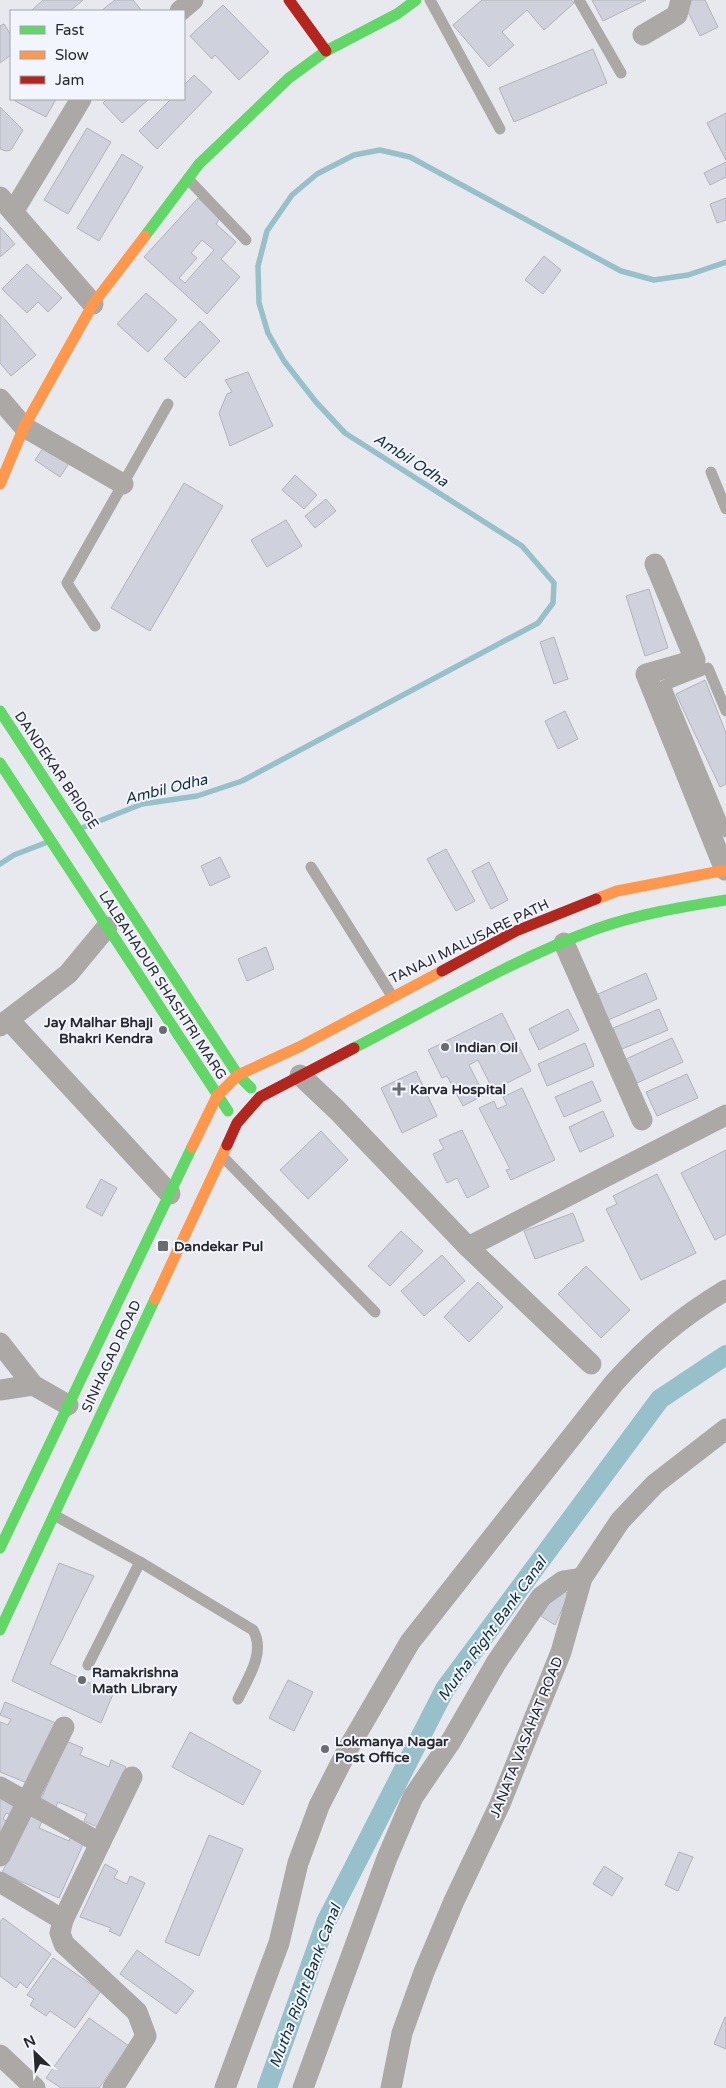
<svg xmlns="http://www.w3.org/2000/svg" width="726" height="2088" font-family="'Varela Round',sans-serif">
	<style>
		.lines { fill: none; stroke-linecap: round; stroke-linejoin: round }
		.stream { stroke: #97c0ca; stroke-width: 5.5 }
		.canal { stroke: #97c0ca; stroke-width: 20 }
		.building { fill: #cfd2dd; stroke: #b2b3b8; fill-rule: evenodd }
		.lane { stroke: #aca8a6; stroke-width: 11 }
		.street { stroke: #aca8a6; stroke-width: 21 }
		.fast { stroke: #63d668; stroke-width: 11 }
		.slow { stroke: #ff974d; stroke-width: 11 }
		.jam { stroke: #b3261e; stroke-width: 11 }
		.poi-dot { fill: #6b6c70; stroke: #f2f5fe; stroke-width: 2 }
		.labels { text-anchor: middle; stroke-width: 4; stroke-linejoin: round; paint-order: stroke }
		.street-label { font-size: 14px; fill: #27282c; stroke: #f2f5fe }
		.poi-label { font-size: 14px; font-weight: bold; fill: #27282c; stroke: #f2f5fe; text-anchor: start }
		.water-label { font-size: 15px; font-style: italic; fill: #113036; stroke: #f2f5fe }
	</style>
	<rect width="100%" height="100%" fill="#e8e9ee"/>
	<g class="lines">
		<!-- stream -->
		<g class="stream">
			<path d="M84 827 142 804 197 796 242 781 538 623 553 603 554 583 522 546 345 433 316 402 284 361 268 333 259 303 258 266 267 231 292 195 317 174 354 155 380 150 410 157 621 271 654 280 688 275 726 262"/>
			<path d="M0 864 14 855 45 843"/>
		</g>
		<!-- canal -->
		<path class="canal" d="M267 2088 326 1922 445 1689 660 1399 726 1355"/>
	</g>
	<!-- building -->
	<g class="building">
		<path d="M43 0H83L70 11H31Z"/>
		<path d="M115 0H133L142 11H101Z"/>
		<path d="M482 0H571L574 3 544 30 527 10 502 32 514 45 489 67 453 25Z"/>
		<path d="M592 0H646L603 21Z"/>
		<path d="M692 0H705L718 27 700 36 684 4Z"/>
		<path d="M223 5 269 52 239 80 215 55 212 59 190 36Z"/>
		<path d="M4 24 11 35V55L0 63V26Z"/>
		<path d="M593 49 607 83 514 122 499 88Z"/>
		<path d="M194 75 212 92 157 149 139 131 171 99H184V85Z"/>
		<path d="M16 99H56L46 117 15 101Z"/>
		<path d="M107 99H149L122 123 103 103Z"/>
		<path d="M0 107 23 130 11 150 6 151 0 149Z"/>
		<path d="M726 113V160L707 123Z"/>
		<path d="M87 128 111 142 68 214 44 200Z"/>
		<path d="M122 154 143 167 99 241 77 228Z"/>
		<path d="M726 162V177L710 185 704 173Z"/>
		<path d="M198 198 220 218 216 224 236 242 221 259 240 277 207 314 144 257ZM202 240 214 250 185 283 179 278 197 258 191 253Z"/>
		<path d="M726 198V220L717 223 710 204Z"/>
		<path d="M0 227 15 244 0 257Z"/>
		<path d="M544 256 561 270 543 294 525 280Z"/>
		<path d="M27 264 62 298 48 312 38 302 27 313 2 289Z"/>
		<path d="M146 293 177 320 148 352 117 324Z"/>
		<path d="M0 314 36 355 11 376 0 363Z"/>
		<path d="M200 321 220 341 185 378 164 359Z"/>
		<path d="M248 372 273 426 230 446 219 413 227 394 232 392 225 380Z"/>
		<path d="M46 444 71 460 60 477 35 460Z"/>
		<path d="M295 475 317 495 304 509 282 490Z"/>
		<path d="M184 483 223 506 150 631 111 608Z"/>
		<path d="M326 499 336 511 315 528 305 516Z"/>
		<path d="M286 520 302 546 267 567 251 540Z"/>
		<path d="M649 589 668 648 645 656 626 596Z"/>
		<path d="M554 637 568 679 554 684 540 642Z"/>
		<path d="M705 680 726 733V784L720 787 676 694Z"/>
		<path d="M565 711 578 739 558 749 545 721Z"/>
		<path d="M446 849 475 901 456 911 427 859Z"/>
		<path d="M220 857 230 877 210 886 201 866Z"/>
		<path d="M489 862 508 900 491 909 472 871Z"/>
		<path d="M266 947 274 969 247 981 238 959Z"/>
		<path d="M646 973 657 999 608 1020 598 994Z"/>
		<path d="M568 1009 579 1030 539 1050 529 1029Z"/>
		<path d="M659 1009 668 1030 622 1049 613 1028Z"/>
		<path d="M502 1013 531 1071 493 1090 478 1060 469 1065 484 1095 463 1106 447 1076 442 1078 428 1050Z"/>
		<path d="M672 1038 683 1062 637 1083 626 1059Z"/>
		<path d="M585 1043 594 1066 547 1086 538 1064Z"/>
		<path d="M416 1071 437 1116 402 1133 381 1088Z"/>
		<path d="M687 1074 698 1098 657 1116 646 1092Z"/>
		<path d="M592 1081 601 1101 564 1117 555 1097Z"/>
		<path d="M522 1088 555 1160 511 1180 506 1170 510 1169 479 1108 494 1101 497 1109 507 1105 503 1097Z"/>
		<path d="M603 1111 614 1136 580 1152 569 1127Z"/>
		<path d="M462 1130 489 1187 467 1198 457 1178 447 1183 433 1154 444 1149 439 1140Z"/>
		<path d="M321 1131 348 1160 308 1199 280 1170Z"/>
		<path d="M726 1150V1234L715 1240 681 1173Z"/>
		<path d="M657 1174 696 1253 641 1280 606 1209 617 1204 613 1196Z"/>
		<path d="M101 1179 117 1188 102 1216 86 1207Z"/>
		<path d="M573 1213 584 1241 535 1259 524 1231Z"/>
		<path d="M401 1231 423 1251 390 1286 368 1266Z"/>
		<path d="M442 1255 465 1281 424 1316 401 1291Z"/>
		<path d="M586 1266 630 1310 601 1338 558 1294Z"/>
		<path d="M478 1282 503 1307 469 1342 444 1317Z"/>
		<path d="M59 1563 94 1576 50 1664 113 1694 101 1723 12 1681Z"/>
		<path d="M559 1588 569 1594 555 1625 541 1616Z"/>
		<path d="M288 1680 313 1692 294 1731 269 1718Z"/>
		<path d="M5 1702 58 1724 32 1785 0 1772V1722L8 1725 11 1719 0 1715Z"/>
		<path d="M190 1732 261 1771 243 1805 172 1767Z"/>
		<path d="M66 1741 83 1748 80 1755 109 1767 111 1760 126 1767 100 1828 84 1821 87 1814 58 1802 55 1809 40 1802Z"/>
		<path d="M0 1795 21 1804 15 1817 6 1813 3 1819 10 1823 0 1844Z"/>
		<path d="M28 1815 42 1821 39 1828 69 1841 72 1834 85 1840 59 1898 2 1873Z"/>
		<path d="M209 1835 243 1849 199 1956 165 1942Z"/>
		<path d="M679 1852 693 1857 678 1891 665 1885Z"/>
		<path d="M105 1864 118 1871 114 1878 127 1884 130 1876 145 1883 120 1936 109 1931 111 1928 80 1917Z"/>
		<path d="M604 1866 623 1878 612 1896 593 1884Z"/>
		<path d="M3 1918 51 1954 27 1988 20 1982 16 1988 0 1976V1922Z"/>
		<path d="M137 1950 194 1991 176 2014 120 1974Z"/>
		<path d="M53 1958 101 1991 75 2028 50 2011 46 2016 30 2005 34 1999 27 1995Z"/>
		<path d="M725 2017 726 2018V2049L714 2044Z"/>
		<path d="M89 2018 129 2046 99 2088H61L46 2078Z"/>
	</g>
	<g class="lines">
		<!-- lane -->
		<g class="lane">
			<path d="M430 0 500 129"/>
			<path d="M579 0 621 73"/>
			<path d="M188 179 246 240"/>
			<path d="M711 472 726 509"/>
			<path d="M95 626 67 583 168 404"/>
			<path d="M726 711 708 668 665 685 726 832"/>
			<path d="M311 867 392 996"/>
			<path d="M222 1156 375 1312"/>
			<path d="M54 1515 140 1562 253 1630C266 1652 248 1678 238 1699"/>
			<path d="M88 1665 140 1562"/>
		</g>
		<!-- street -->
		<g class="street">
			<path d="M180 11 193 0"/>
			<path d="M643 35 677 15 681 0"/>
			<path d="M0 197 93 304"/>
			<path d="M13 212 81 99"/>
			<path d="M0 399 24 427 123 484"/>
			<path d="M655 564 695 660 646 674 725 870"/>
			<path d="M564 943 642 1120"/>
			<path d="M9 1020 170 1194"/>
			<path d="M0 1026 68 974 107 927"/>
			<path d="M300 1075 337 1110 468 1247 591 1364"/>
			<path d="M468 1247 726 1115"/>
			<path d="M0 1343 33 1385 68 1405"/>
			<path d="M0 1390 33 1385"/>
			<path d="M0 1787 100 1843"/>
			<path d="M0 1856 64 1727"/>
			<path d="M0 1882 63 1920"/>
			<path d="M0 2055 35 2088"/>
			<path d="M113 2088 146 2036 137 2012 64 1944 60 1933 63 1920 132 1777"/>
			<path d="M225 2088 279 1943 298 1863 319 1806 349 1747 410 1642 614 1383C649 1344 681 1317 726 1290"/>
			<path d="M303 2088 387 1858 413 1797 451 1741 496 1663 541 1597 563 1581 582 1578"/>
			<path d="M391 2088 402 2033 424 1972 454 1901 500 1804 561 1652 582 1578 620 1521 655 1484 726 1429"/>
		</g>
		<!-- fast -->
		<g class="fast">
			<path d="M145 236 199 164 289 78 326 51 397 14 416 0"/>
			<path d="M0 711 238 1075 251 1088"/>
			<path d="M0 763 228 1111"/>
			<path d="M354 1048C433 1007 512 960 596 929 638 914 682 907 726 900"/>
			<path d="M0 1548 192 1147"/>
			<path d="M0 1630 155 1299"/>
		</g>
		<!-- slow -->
		<g class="slow">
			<path d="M0 484 24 427 93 304 145 236"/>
			<path d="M596 899 617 891 726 870"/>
			<path d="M192 1147 217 1096 238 1075 299 1047 442 971"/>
			<path d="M155 1299 227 1145"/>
		</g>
		<!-- jam -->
		<g class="jam">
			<path d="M289 0 326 51"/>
			<path d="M442 971 516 931 596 899"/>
			<path d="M227 1145 237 1123 260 1097 354 1048"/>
		</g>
	</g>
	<!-- markers -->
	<g class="poi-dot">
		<circle cx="163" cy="1030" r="5"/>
		<circle cx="445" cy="1047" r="5"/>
		<path d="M396.5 1081.5h5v5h5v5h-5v5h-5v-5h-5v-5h5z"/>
		<rect x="157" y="1240" width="12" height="12" rx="2.5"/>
		<circle cx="82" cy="1680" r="5"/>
		<circle cx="325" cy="1749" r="5"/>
	</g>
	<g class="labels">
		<!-- street labels -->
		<g class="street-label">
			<text transform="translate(57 770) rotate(56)" y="5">DANDEKAR BRIDGE</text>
			<text transform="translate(469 941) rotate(-26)" y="5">TANAJI MALUSARE PATH</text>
			<text transform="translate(163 985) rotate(57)" y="5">LALBAHADUR SHASHTRI MARG</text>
			<text transform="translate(111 1356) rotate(-65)" y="5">SINHAGAD ROAD</text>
			<text transform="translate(526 1737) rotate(-68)" y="5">JANATA VASAHAT ROAD</text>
		</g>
		<!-- poi labels -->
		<g class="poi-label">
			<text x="153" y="1027" text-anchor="end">Jay Malhar Bhaji<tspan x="153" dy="16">Bhakri Kendra</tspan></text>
			<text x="455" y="1052">Indian Oil</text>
			<text x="410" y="1094">Karva Hospital</text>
			<text x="174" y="1251">Dandekar Pul</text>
			<text x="92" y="1677">Ramakrishna<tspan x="92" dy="16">Math Library</tspan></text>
			<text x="335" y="1746">Lokmanya Nagar<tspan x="335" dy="16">Post Office</tspan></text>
		</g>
		<!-- water labels -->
		<g class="water-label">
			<text transform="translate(411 460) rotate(33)" y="5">Ambil Odha</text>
			<text transform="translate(166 789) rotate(-14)" y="5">Ambil Odha</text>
			<text transform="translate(492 1629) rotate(-54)" y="5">Mutha Right Bank Canal</text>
			<text transform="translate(305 1986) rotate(-69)" y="5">Mutha Right Bank Canal</text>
		</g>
	</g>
	<!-- legend -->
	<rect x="10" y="10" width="175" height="90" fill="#f2f5fe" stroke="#a1a3aa"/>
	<rect x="20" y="26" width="25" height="8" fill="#63d668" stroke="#a1a3aa"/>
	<text x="55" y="35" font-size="15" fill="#27282c">Fast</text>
	<rect x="20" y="51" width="25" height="8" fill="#ff974d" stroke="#a1a3aa"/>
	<text x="55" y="60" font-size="15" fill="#27282c">Slow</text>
	<rect x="20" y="76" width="25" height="8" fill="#b3261e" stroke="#a1a3aa"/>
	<text x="55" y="85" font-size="15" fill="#27282c">Jam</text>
	<!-- north arrow -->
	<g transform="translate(35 2053) rotate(335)" stroke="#f2f5fe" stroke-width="4" paint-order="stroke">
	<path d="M0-4L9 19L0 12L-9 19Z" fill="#27282c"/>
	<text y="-8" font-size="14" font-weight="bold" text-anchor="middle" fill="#27282c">N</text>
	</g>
</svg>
